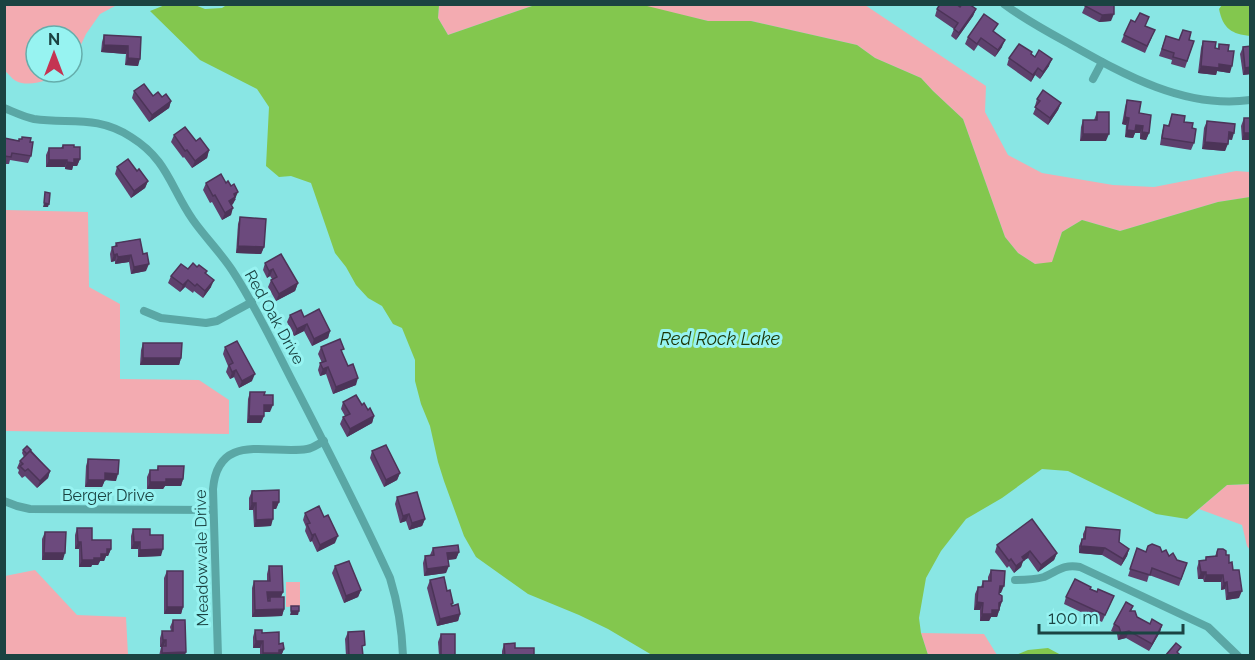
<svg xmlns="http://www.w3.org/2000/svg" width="1255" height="660" font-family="Raleway,sans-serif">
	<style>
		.green { fill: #f3abb1 }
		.water { fill: #83c74e }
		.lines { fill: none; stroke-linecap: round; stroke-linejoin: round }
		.street { stroke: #5aa7a5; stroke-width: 8 }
		.wall { fill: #5d406c }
		.shaded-wall { fill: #4c3458 }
		.building { fill: #6c4a7d; stroke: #4c3458; stroke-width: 1.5 }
		.labels { text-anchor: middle; stroke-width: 6; stroke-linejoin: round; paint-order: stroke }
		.street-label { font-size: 16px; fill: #1b4342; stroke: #97f3f1 }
		.water-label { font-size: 18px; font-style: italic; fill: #1c3605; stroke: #97f3f1 }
	</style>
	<rect width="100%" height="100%" fill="#89e6e4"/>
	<!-- green -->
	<g class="green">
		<path d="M5 4H117V5L100 14 86 34 72 64V36H36V72H65C52 79 30 88 16 81 12 79 8 73 5 71Z"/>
		<path d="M439 5H535L448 35 438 18Z"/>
		<path d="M639 5H865L986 86 985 112 1008 155 1042 173 1113 185 1154 187 1236 171 1250 172V197L1218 202 1120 231 1082 220 1062 232 1052 263 1035 264 1018 253 1005 237 963 119 933 91 921 78 875 58 857 45 751 21H708Z"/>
		<path d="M5 210 88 212 89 287 120 304V379L199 380 229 400V434L5 431Z"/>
		<path d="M1250 484V550L1247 546 1242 525 1199 509 1227 485Z"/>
		<path d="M35 570 77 615 126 617 128 655H5V576Z"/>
		<path d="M286 582H300V606L286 607Z"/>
		<path d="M921 633 984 634 997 655H928Z"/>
	</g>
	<!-- water -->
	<g class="water">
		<path d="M165 5H195L205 9 222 8 228 4 439 5 438 18 448 35 535 5 639 4 708 21H751L857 45 875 58 921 78 933 91 963 119 1005 237 1018 253 1035 264 1052 262 1062 232 1082 220 1120 231 1218 202 1250 197V484L1227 485 1187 519 1156 514 1068 471 1042 469 1002 498 966 519 941 551 926 578 919 618 921 633 928 655H652L608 629 579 615 528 594 476 557 464 536 444 481 438 462 430 426 421 404 415 381V360L402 328 393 324 382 306 368 298 356 285 346 267 335 253 311 183 291 176 279 177 266 166 269 107 257 89 200 60 150 11Z"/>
		<path d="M1222 5H1250V36C1232 34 1223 29 1219 9Z"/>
		<path d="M1048 648 1061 655H1016L1028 650Z"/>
	</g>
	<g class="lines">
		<!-- street -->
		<g class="street">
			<path d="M1004 4C1024 19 1046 31 1068 43 1123 74 1184 109 1250 100"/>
			<path d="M1093 79 1102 62"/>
			<path d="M4 108C14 112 24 117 34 119 70 124 97 115 131 137 168 160 170 187 193 220 205 237 220 252 232 270 257 308 276 350 297 390 329 452 361 514 390 578 398 604 402 629 403 656"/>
			<path d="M144 311 161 318 206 323 217 321 226 316 252 302"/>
			<path d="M4 501 17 506 30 509 213 510"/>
			<path d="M1015 580C1026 580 1034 580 1044 577 1058 571 1063 564 1080 567L1208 627 1238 656"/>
			<path d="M218 656 213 489C218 431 270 455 307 449 313 448 318 444 324 441"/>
		</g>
	</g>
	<!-- wall -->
	<g class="wall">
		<path d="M1086 4 1111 21 1099 22 1082 13Z"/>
		<path d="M960 7 976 9 973 16 956 40 951 36 954 29 935 16 937 9Z"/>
		<path d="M1146 26 1152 37 1145 53 1121 42 1124 35Z"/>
		<path d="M995 32 1002 47 995 57 978 45 974 51 965 44 968 37Z"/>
		<path d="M104 35 141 37 138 66 125 65 126 54 101 52 102 42Z"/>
		<path d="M1166 36 1179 40H1189L1194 41 1185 68 1171 64 1172 60 1159 56Z"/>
		<path d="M1203 41 1215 48 1218 49 1219 44 1228 51 1230 73 1217 71 1216 75 1198 73 1201 48Z"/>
		<path d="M1251 46V74L1243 75 1240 54 1243 47Z"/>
		<path d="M1031 54 1049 66 1040 79 1035 75 1031 82 1007 65 1009 58Z"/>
		<path d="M134 91 162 97 171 101 169 108 149 122 132 98Z"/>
		<path d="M1037 99 1061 103 1058 110 1048 125 1033 114 1036 107 1035 106Z"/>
		<path d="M1127 100 1139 113 1149 133 1146 140 1140 139V133H1135L1133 138 1125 137 1126 125 1122 124 1125 107Z"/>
		<path d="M1097 112 1106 141H1080L1081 127 1083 120H1094Z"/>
		<path d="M1172 114 1184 122 1194 143 1191 150 1160 145 1162 132 1164 125 1168 126Z"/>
		<path d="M1244 118H1251V147L1250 140H1242L1241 126Z"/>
		<path d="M1207 121 1232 140 1228 139 1225 151 1202 149 1204 128Z"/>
		<path d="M174 135 196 141 209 150 207 158 192 168 184 157 183 158 171 142Z"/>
		<path d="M4 138 19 141 30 142 31 156 28 163 10 160 9 164H4Z"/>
		<path d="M63 145 74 147 80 159 77 166H73L72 170 65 169V167H46V155L49 148H61Z"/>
		<path d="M117 167 148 181 145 188 131 198 115 174Z"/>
		<path d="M206 183 236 199 232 205 231 215 222 220 212 202 210 203 203 190Z"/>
		<path d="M240 217 264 247 261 254 236 253 238 224Z"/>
		<path d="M140 239 146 271 131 274 129 262 115 264V261L111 262 110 254 112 247 115 246 116 243Z"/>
		<path d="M265 263 298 283 295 291 276 301 268 287 271 280 272 279 270 276 267 278 263 270Z"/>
		<path d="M197 267 207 271 206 274 211 287 203 298 194 291 193 293 185 287 180 292 168 283 171 276 188 269Z"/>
		<path d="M290 315 304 317 330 331 328 338 312 346 304 331 294 336 287 322Z"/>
		<path d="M143 343 181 358 179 365H140L141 350Z"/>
		<path d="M225 347 252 381 239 388 234 377 230 379 226 372 228 366 223 354Z"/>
		<path d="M321 347 342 353 356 385 333 394 326 374 320 376 318 370 320 363H322L318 354Z"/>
		<path d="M250 392 264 395 270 412H264V416L261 423H247L248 399Z"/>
		<path d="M343 402 362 405 374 416 372 423 347 437 340 424 343 417 345 416 341 409Z"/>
		<path d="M23 450H31L50 471 48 478 37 488 25 476 22 478 18 473 19 470 17 468 20 461 24 457 22 453Z"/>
		<path d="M372 451 400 473 397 480 384 487 370 458Z"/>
		<path d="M88 459 116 481 105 480 102 487H85L86 466Z"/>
		<path d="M158 466 183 479 181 486H165L163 489H147V477L150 470H157Z"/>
		<path d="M252 491 279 502 276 509H273L271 526 254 527 253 510H249V498Z"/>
		<path d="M397 497 425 519 422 526 409 530 406 521 400 523 395 504Z"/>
		<path d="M305 513 335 543 317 552 312 541 310 542 305 531 306 527 303 520Z"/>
		<path d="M1086 527 1119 542 1129 549 1127 556 1121 566 1102 555 1079 553V546L1082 539H1083V534Z"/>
		<path d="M77 528 92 540 111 549 108 556H106L104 561H100L98 565H92L91 567H79V549H75V535Z"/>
		<path d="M133 529 161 556 138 557V549H131V536Z"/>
		<path d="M45 532 63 560H42V539Z"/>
		<path d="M997 545 1057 553 1054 560 1038 572 1028 558 1023 561 1021 567 1014 573 1009 566 1007 568 995 552Z"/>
		<path d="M433 548 459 552 456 559 448 560 446 573 424 576 423 563 425 556 430 555Z"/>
		<path d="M1137 548 1146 552H1162L1177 560 1187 563 1179 586 1149 575 1147 582 1128 576Z"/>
		<path d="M1218 549 1226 555 1233 570 1239 598 1226 600 1225 589 1221 590V582H1204L1203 579H1198L1197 568 1199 561H1205L1206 557 1215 556Z"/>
		<path d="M269 566 283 592 281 597 284 609 282 616 252 617V588L254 581H267V574Z"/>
		<path d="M335 566 361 590 358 597 344 603 332 573Z"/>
		<path d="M991 570 1001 593H999L1002 601 997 617H991L989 621H980V610H974L975 594 978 587H981L983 581H988V577Z"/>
		<path d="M167 571 183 607 181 614H164V578Z"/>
		<path d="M430 580 447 591 453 603 452 606 460 614 458 621 437 626 427 588Z"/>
		<path d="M1090 589 1114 596 1102 622 1064 604 1066 597Z"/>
		<path d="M1133 606 1131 611 1137 617 1150 624 1162 625 1160 632 1149 651 1126 638 1118 640 1117 634 1111 631 1114 624Z"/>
		<path d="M173 620 185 656H159L161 647H160V638L162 631H171L170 627Z"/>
		<path d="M255 630 262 633 279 644 284 649 281 656H260V648H253V637Z"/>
		<path d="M348 632 362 652 363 656H346L345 639Z"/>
		<path d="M441 634 455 656H439L438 642Z"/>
		<path d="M504 644 515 648 534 656H502V651Z"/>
	</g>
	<!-- shaded-wall -->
	<g class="shaded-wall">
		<path d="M976 9 973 16 956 40 959 33Z"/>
		<path d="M1114 14 1111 21 1099 22 1102 15Z"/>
		<path d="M1005 40 1002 47 995 57 998 50Z"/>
		<path d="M104 45 128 46 126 54 101 52Z"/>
		<path d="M128 58 140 59 138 66 125 65Z"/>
		<path d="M1052 59 1049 66 1040 79 1043 72Z"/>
		<path d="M1219 64 1232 66 1230 73 1217 71 1216 75 1198 73 1201 66Z"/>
		<path d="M1251 67V74L1243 75 1245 68Z"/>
		<path d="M1038 68 1035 75 1031 82 1033 75Z"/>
		<path d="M171 101 169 108 149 122 152 115Z"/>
		<path d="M1061 103 1058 110 1048 125 1050 118Z"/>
		<path d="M1125 117 1129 118 1126 125 1122 124Z"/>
		<path d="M1136 125 1143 126 1140 133H1135L1133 138 1125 137 1127 130Z"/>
		<path d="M1142 132 1149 133 1146 140 1140 139Z"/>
		<path d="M1229 132 1234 133 1232 140 1226 139Z"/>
		<path d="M1244 133H1251L1250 140H1242Z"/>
		<path d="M1083 134H1109L1106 141H1080Z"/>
		<path d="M1205 142 1228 144 1225 151 1202 149Z"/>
		<path d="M209 150 207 158 192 168 195 161Z"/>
		<path d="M74 159H80L77 166H73L72 170 65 169 67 162Z"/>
		<path d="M49 160H67L65 167H46Z"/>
		<path d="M148 181 145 188 131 198 134 191Z"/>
		<path d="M238 192 233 204 227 208 229 201 234 194Z"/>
		<path d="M44 203 49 204 48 207H43Z"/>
		<path d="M233 208 231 215 222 220 225 213Z"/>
		<path d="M238 246 264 247 261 254 236 253Z"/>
		<path d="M117 254 115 261 111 262 114 255Z"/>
		<path d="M131 255 129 262 115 264 118 257Z"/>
		<path d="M149 264 146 271 131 274 134 267Z"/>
		<path d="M273 269 270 276 267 278 269 271Z"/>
		<path d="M188 280 185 287 180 292 183 285Z"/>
		<path d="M214 280 211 287 203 298 205 291Z"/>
		<path d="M298 283 295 291 276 301 279 294Z"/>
		<path d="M307 324 304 331 294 336 297 329Z"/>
		<path d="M330 331 328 338 312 346 314 339Z"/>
		<path d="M143 358H181L179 365H140Z"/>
		<path d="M328 367 326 374 320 376 323 369Z"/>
		<path d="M236 370 234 377 230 379 232 372Z"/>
		<path d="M255 374 252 381 239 388 242 381Z"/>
		<path d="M358 378 356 385 333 394 336 387Z"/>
		<path d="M264 405H273L270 412H262Z"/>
		<path d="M249 416H264L261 423H247Z"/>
		<path d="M374 416 372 423 347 437 350 429Z"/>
		<path d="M50 471 48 478 37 488 40 481Z"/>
		<path d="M105 473 118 474 116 481 105 480 102 487H85L88 480Z"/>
		<path d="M400 473 397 480 384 487 386 480Z"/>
		<path d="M166 479H183L181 486H165L163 489H147L150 482Z"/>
		<path d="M273 502H279L276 509H270Z"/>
		<path d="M252 503H256L253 510H249Z"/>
		<path d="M409 514 406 521 400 523 403 516Z"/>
		<path d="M273 519 271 526 254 527 256 520Z"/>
		<path d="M425 519 422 526 409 530 412 523Z"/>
		<path d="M315 534 312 541 310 542 312 535Z"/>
		<path d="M338 536 335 543 317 552 320 545Z"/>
		<path d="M78 542H81L79 549H75Z"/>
		<path d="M134 542H140L138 549H131Z"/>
		<path d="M1081 546 1105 548 1102 555 1079 553Z"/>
		<path d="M107 549H111L108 556H106L104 561H100L98 565H92L91 567H79L82 560 94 558Z"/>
		<path d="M163 549 161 556 138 557 140 550Z"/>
		<path d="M1129 549 1127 556 1121 566 1123 559Z"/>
		<path d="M1030 551 1028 558 1023 561 1021 567 1014 573 1016 566 1022 557Z"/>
		<path d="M459 552 456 559 445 560 447 553Z"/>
		<path d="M44 553H65L63 560H42Z"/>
		<path d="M1057 553 1054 560 1038 572 1041 565Z"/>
		<path d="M449 566 446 573 424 576 427 569Z"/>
		<path d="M1201 572H1206L1203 579H1198Z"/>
		<path d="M1206 575H1223L1221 582H1204Z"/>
		<path d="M1227 582 1225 589 1221 590 1224 583Z"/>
		<path d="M1000 586H1004L1001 593H997Z"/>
		<path d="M361 590 358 597 344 603 346 596Z"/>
		<path d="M1242 591 1239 598 1226 600 1228 593Z"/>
		<path d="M267 592H283L280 599 270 597 269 599H265Z"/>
		<path d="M1002 601 997 617H991L989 621H980L982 614 992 610Z"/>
		<path d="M977 602 983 603 980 610H974Z"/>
		<path d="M167 607H183L181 614H164Z"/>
		<path d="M284 609 282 616 252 617 255 610Z"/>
		<path d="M291 611H299L298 615H290Z"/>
		<path d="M460 614 458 621 437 626 440 619Z"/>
		<path d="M1162 625 1160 632 1149 651 1152 644Z"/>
		<path d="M1129 631 1126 638 1118 640 1121 633Z"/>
		<path d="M163 640H166L163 647H160Z"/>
		<path d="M256 641H263L260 648H253Z"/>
		<path d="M284 649 281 656H262L263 653Z"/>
		<path d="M186 652 185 656H161L162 653Z"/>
	</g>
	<!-- building -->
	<g class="building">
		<path d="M940 4H956L960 7 962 4H969L976 9 959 33 954 29 958 23 937 9Z"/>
		<path d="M1086 4H1114V14L1102 15 1085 6Z"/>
		<path d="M1140 13 1149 17 1145 26 1155 30 1147 46 1124 35 1131 20 1135 22Z"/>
		<path d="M984 14 998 24 993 31 1005 40 998 50 981 38 977 44 968 37Z"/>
		<path d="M1183 30 1191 32 1189 40 1194 41 1187 61 1173 57 1174 53 1162 49 1166 36 1179 40Z"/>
		<path d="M104 35 141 37 140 59 128 58V46L104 45Z"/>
		<path d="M1203 41 1216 42 1215 48 1219 49V44L1229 45 1228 51H1234L1232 66 1219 64V68L1201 66Z"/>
		<path d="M1019 44 1032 52 1031 54 1035 57 1039 50 1052 59 1043 72 1038 68 1033 75 1009 58Z"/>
		<path d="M1251 46V67L1245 68 1243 47Z"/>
		<path d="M144 84 153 96 158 92 162 97 166 94 171 101 152 115 134 91Z"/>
		<path d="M1043 90 1061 103 1050 118 1035 107 1040 101 1037 99Z"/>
		<path d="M1127 100 1141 102 1139 113 1151 115 1149 133 1142 132 1143 126 1136 125 1135 131 1127 130 1129 118 1125 117Z"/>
		<path d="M1097 112H1109V134H1083V120H1097Z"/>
		<path d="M1172 114 1185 116 1184 122 1193 123 1192 128 1196 129 1194 143 1162 138 1164 125 1169 126Z"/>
		<rect x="1244" y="118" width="7" height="15"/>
		<path d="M1207 121 1235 124 1234 133 1229 132 1228 144 1205 142Z"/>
		<path d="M185 127 196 141 200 138 209 150 195 161 187 150 185 151 174 135Z"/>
		<path d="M22 137 31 138 30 142H33L31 156 12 153 11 157 4 156V138L19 141V139H22Z"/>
		<path d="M63 145H74V147H80V159H74V163L67 162V160H49V148H63Z"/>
		<path d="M128 159 137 171 139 169 148 181 134 191 117 167Z"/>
		<path d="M221 174 226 183 228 181 231 186 234 184 238 192 234 194 235 197 229 201 233 208 225 213 215 195 213 196 206 183Z"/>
		<path d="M45 192 50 193 49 204 44 203Z"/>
		<path d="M240 217 266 219 264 247 238 246Z"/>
		<path d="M140 239 143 254 147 253 149 264 134 267 131 255 118 257 117 254 114 255 112 247 117 246 116 243Z"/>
		<path d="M281 254 298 283 279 294 271 280 277 277 273 269 269 271 265 263Z"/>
		<path d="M193 263 197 267 199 265 207 271 205 273 214 280 205 291 197 284 195 286 188 280 183 285 171 276 181 264 188 269Z"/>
		<path d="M319 309 330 331 314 339 307 324 297 329 290 315 301 310 304 317Z"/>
		<path d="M340 339 344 349 341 350 348 366 353 364 358 378 336 387 328 367 323 369 320 363 326 361 321 347Z"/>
		<path d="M237 341 255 374 242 381 236 370 232 372 229 365 233 363 225 347Z"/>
		<path d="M143 343H182L181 358H143Z"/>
		<path d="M250 392H265L264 395H273V405H264V416H249Z"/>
		<path d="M356 395 362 405 364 403 368 410 370 408 374 416 350 429 343 417 350 414 343 402Z"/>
		<path d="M386 445 400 473 386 480 372 451Z"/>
		<path d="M27 446 31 450 27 454 23 450Z"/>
		<path d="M30 451 50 471 40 481 28 469 25 471 20 466 23 464 20 461Z"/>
		<path d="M88 459 119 460 118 474 105 473V480H88Z"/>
		<path d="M158 466H184L183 479H166V482H150V470H158Z"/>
		<path d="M279 490V502H273V519L256 520V503H252V491Z"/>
		<path d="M417 492 425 519 412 523 409 514 403 516 397 497Z"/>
		<path d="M319 506 324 517 328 515 338 536 320 545 315 534 312 535 307 524 310 523 305 513Z"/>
		<path d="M1032 519 1057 553 1041 565 1030 551 1022 557 1024 560 1016 566 1011 559 1009 561 997 545Z"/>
		<path d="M1086 527 1120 530 1119 542 1129 549 1123 559 1105 548 1081 546 1082 539H1085Z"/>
		<path d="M77 528H92V540H111V549H107V554H101V558H94V560H82L81 542H78Z"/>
		<path d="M133 529H150V535H163V549L140 550V542H134Z"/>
		<path d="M45 532H66L65 553H44Z"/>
		<path d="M1152 544 1160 547 1162 552 1166 550 1169 556 1173 553 1177 560 1187 563 1181 579 1152 568 1150 575 1130 569 1137 548 1146 552 1148 546Z"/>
		<path d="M458 545 459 552 447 553 449 566 427 569 425 556 434 555 433 548Z"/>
		<path d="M1218 549H1223L1226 551V555H1229V563L1232 562 1233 570H1239L1242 591 1228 593 1227 582 1224 583 1223 575H1206V572H1201L1199 561 1206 560V557L1217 556V552Z"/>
		<path d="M349 561 361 590 346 596 335 566Z"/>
		<path d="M269 566H282L283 592H267L268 601H270V597H284V609L255 610 254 581H270Z"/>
		<path d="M991 570 1005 571 1004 586H1000L999 594 1002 596V601L999 603V610H992V614H982L983 603 977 602 978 587H983V581H991Z"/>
		<rect x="167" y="571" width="16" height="36"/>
		<path d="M444 577 447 591 450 590 453 603 451 604 452 606 458 604 460 614 440 619 430 580Z"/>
		<path d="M1075 579 1091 587 1090 589 1097 592 1098 589 1114 596 1105 615 1066 597Z"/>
		<path d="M1126 602 1133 606 1130 611H1135L1137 617 1150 624 1152 619 1162 625 1152 644 1129 631 1121 633 1119 627 1114 624Z"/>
		<rect x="291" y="606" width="8" height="5"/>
		<path d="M173 620H185L186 652 162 653V646H166V640H163L162 631H173Z"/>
		<path d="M255 630H262V633L279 632V644L283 643 284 649 279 650V653H263V641H256Z"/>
		<path d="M364 631 365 645 362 646 363 656H349L348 632Z"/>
		<rect x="441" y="634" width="14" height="22"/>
		<path d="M515 643V648H534V656H505L504 644Z"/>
		<path d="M1176 643 1181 647 1177 652 1181 656H1165Z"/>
	</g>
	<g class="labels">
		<!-- street labels -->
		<g class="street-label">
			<text transform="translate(275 317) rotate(61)" y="6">Red Oak Drive</text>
			<text x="108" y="501">Berger Drive</text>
			<text transform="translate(201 558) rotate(-91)" y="6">Meadowvale Drive</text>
		</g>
		<!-- water labels -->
		<g class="water-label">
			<text x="720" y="345">Red Rock Lake</text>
		</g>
	</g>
	<!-- border -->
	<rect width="1255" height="660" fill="none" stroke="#1b4342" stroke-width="12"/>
	<!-- north arrow -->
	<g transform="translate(54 54)"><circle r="28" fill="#97f3f1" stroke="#65adab" stroke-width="1.5"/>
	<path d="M0-4.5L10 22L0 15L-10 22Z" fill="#c43452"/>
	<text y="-9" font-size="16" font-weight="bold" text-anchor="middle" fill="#1b4342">N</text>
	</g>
	<!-- scale -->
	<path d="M1039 624v9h144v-9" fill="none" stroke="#1b4342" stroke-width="3"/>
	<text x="1048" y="624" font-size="18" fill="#1b4342" stroke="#97f3f1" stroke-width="4.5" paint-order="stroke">100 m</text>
</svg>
